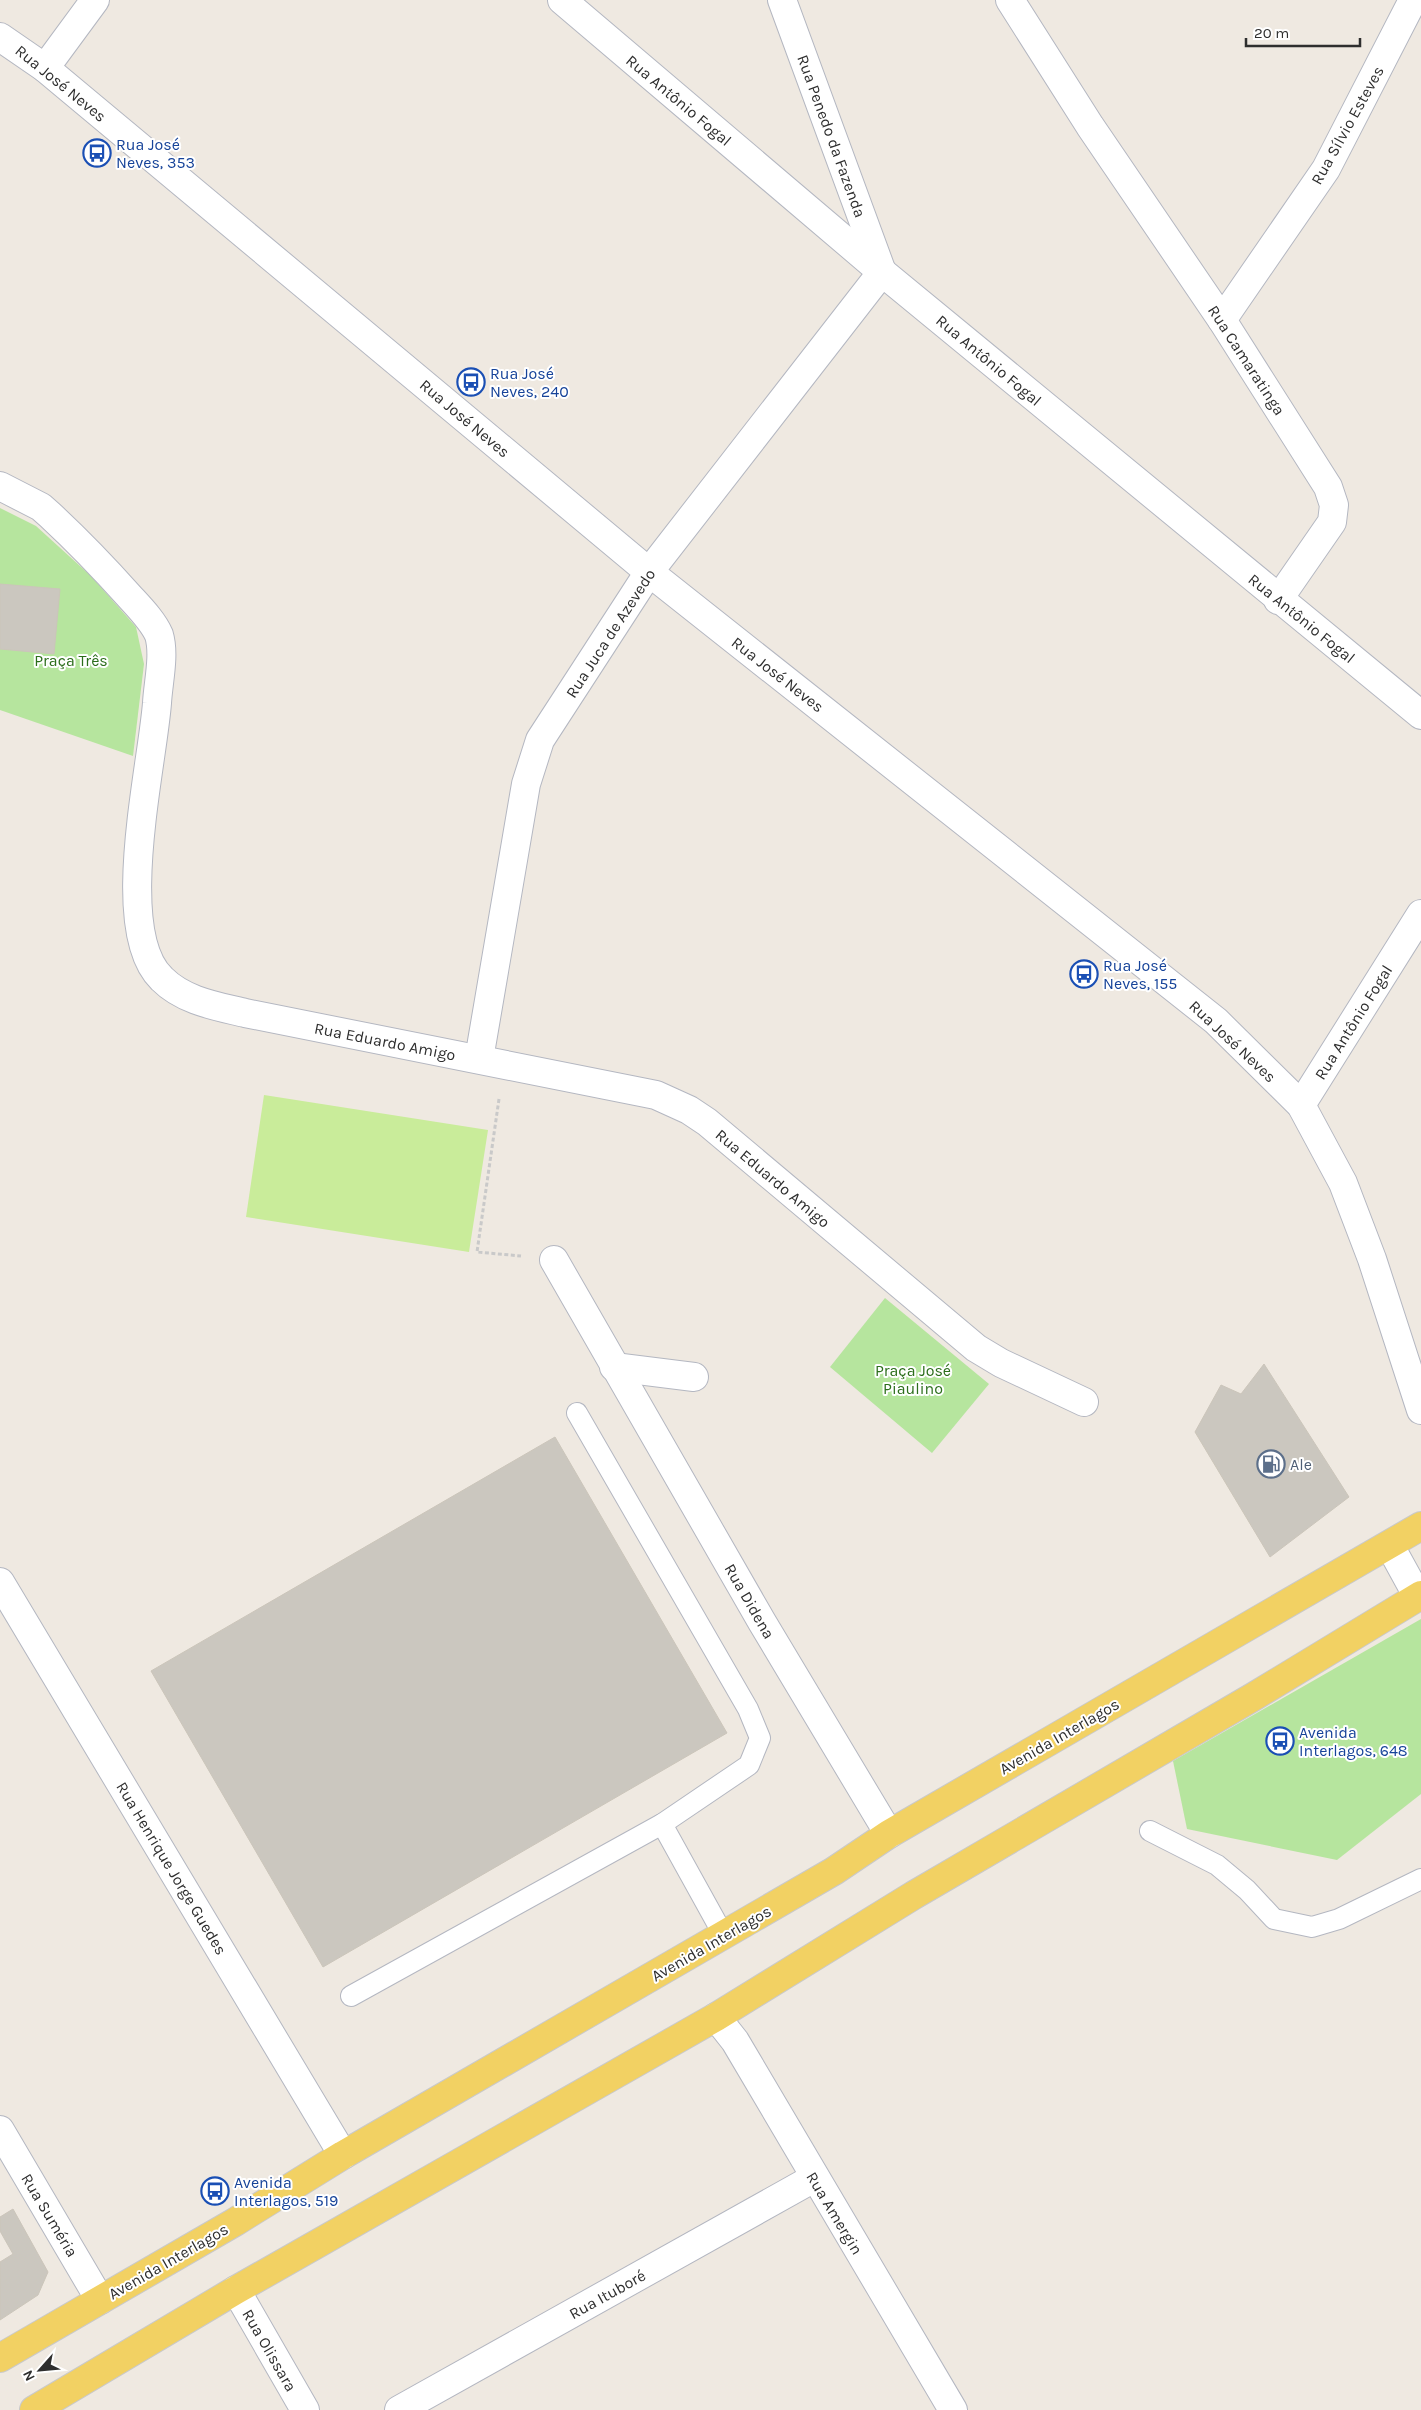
<svg xmlns="http://www.w3.org/2000/svg" width="1421" height="2410" font-family="Karla,sans-serif">
	<style>
		.green { fill: #b6e59e }
		.pitch { fill: #c9ec9a }
		.building { fill: #cbc7bf; stroke: #cbc5ba }
		.lines { fill: none; stroke-linecap: round; stroke-linejoin: round }
		.service-casing { stroke: #b4b7c1; stroke-width: 22 }
		.minor-casing { stroke: #b4b7c1; stroke-width: 30 }
		.tertiary-casing { stroke: #b4b7c1; stroke-width: 30 }
		.primary-casing { stroke: #c9c9c9; stroke-width: 30 }
		.path { stroke: #c9c9c9; stroke-width: 3; stroke-dasharray: 4 2.5; stroke-linecap: butt }
		.service { stroke: #fff; stroke-width: 20 }
		.minor { stroke: #fff; stroke-width: 28 }
		.tertiary { stroke: #fff; stroke-width: 28 }
		.primary { stroke: #f2d163; stroke-width: 28 }
		.labels { text-anchor: middle; stroke-width: 4; stroke-linejoin: round; paint-order: stroke }
		.street-label { font-size: 16px; fill: #2e2e2e; stroke: #fff }
		.transit-label { font-size: 16px; fill: #164399; stroke: #fff; text-anchor: start }
		.park-label { font-size: 16px; fill: #2c6e1b; stroke: #fff }
		.service-label { font-size: 16px; fill: #4e5e75; stroke: #fff; text-anchor: start }
	</style>
	<rect width="100%" height="100%" fill="#efe9e1"/>
	<!-- green -->
	<g class="green">
		<path d="M0 508 36 526 91 576 136 627 144 664 133 756 0 710Z"/>
		<path d="M885 1298 989 1384 932 1453 830 1367Z"/>
		<path d="M1421 1619V1794L1337 1860 1187 1829 1173 1761Z"/>
	</g>
	<!-- pitch -->
	<path class="pitch" d="M264 1095 488 1130 469 1252 246 1217Z"/>
	<!-- building -->
	<g class="building">
		<path d="M0 584 60 589 54 654 0 649Z"/>
		<path d="M1264 1364 1349 1497 1270 1557 1195 1432 1221 1385 1241 1394Z"/>
		<path d="M555 1437 727 1733 323 1967 151 1671Z"/>
		<path d="M13 2209 48 2272 38 2295 0 2320V2262L13 2254 0 2231V2217Z"/>
	</g>
	<g class="lines">
		<!-- service casing -->
		<g class="service-casing">
			<g id="service">
				<path d="M662 1824 724 1936"/>
				<path d="M1150 1831 1217 1865 1247 1890 1274 1919 1312 1927 1339 1919 1421 1879"/>
				<path d="M351 1996 662 1824 749 1765 760 1738 748 1709 577 1413"/>
			</g>
		</g>
		<!-- minor casing -->
		<g class="minor-casing">
			<g id="minor">
				<path d="M562 0 882 272 1421 715"/>
				<path d="M1010 0 1090 126 1222 320 1328 487 1334 505 1332 522 1278 600"/>
				<path d="M45 68 95 0"/>
				<path d="M1222 320 1326 169 1413 0"/>
				<path d="M0 486 41 507 50 515C78 541 104 568 129 596 139 607 153 621 159 635 165 655 158 683 157 703 152 768 112 932 162 979 184 1001 216 1006 245 1013L656 1095 689 1110 707 1122 976 1348 1001 1363 1084 1402"/>
				<path d="M479 1059 526 784 540 740 649 572 882 272 782 0"/>
				<path d="M1301 1105 1421 914"/>
				<path d="M554 1260 762 1622 889 1834"/>
				<path d="M614 1367 694 1377"/>
				<path d="M1390 1546 1418 1597"/>
				<path d="M0 1582 343 2155"/>
				<path d="M716 2017 735 2041 953 2410"/>
				<path d="M0 2130 100 2300"/>
				<path d="M236 2290 305 2410"/>
				<path d="M399 2410 814 2178"/>
			</g>
		</g>
		<!-- tertiary casing -->
		<g class="tertiary-casing">
			<path id="tertiary" d="M0 37 45 68 649 572 1216 1021 1301 1105 1343 1183 1372 1259 1421 1410"/>
		</g>
		<!-- primary casing -->
		<g class="primary-casing">
			<g id="primary">
				<path d="M0 2358 235 2222 343 2155 834 1871 889 1834 1421 1526"/>
				<path d="M34 2410 236 2290 716 2017 914 1895 1253 1697 1421 1595"/>
			</g>
		</g>
		<!-- path -->
		<path class="path" d="M499 1099 477 1252 521 1256"/>
		<!-- service -->
		<use href="#service" class="service"/>
		<!-- minor -->
		<use href="#minor" class="minor"/>
		<!-- tertiary -->
		<use href="#tertiary" class="tertiary"/>
		<!-- primary -->
		<use href="#primary" class="primary"/>
	</g>
	<!-- icons -->
	<defs>
		<g id="bus-ring" transform="scale(1.4375)"><circle r="9.5" fill="#fff" stroke="#1a4fb4" stroke-width="1.5"/><path d="M-5-6H5V4H4V6H2V4H-2V6H-4V4H-5ZM-3.5-4V0h7V-4ZM-3.5 1.2v1.5H-2V1.2ZM2 1.2v1.5H3.5V1.2Z" fill="#1a4fb4"/></g>
		<g id="fuel-ring" transform="scale(1.4375)"><circle r="9.5" fill="#fff" stroke="#5c6f8a" stroke-width="1.5"/><path d="M-5.5-6h7V0h2V4h1.3V-2.5L3-4.5l.8-.8L6-3V5H2.5V1h-1V6h-7ZM-4.2-4.7v3.2H.2V-4.7Z" fill="#5c6f8a"/></g>
	</defs>
	<g fill-rule="evenodd">
		<use href="#bus-ring" x="97" y="153"/>
		<use href="#bus-ring" x="471" y="382"/>
		<use href="#bus-ring" x="1084" y="974"/>
		<use href="#fuel-ring" x="1271" y="1464"/>
		<use href="#bus-ring" x="1280" y="1741"/>
		<use href="#bus-ring" x="215" y="2191"/>
	</g>
	<g class="labels">
		<!-- street labels -->
		<g class="street-label">
			<text transform="translate(61 83) rotate(39)" y="6">Rua José Neves</text>
			<text transform="translate(679 100) rotate(40)" y="6">Rua Antônio Fogal</text>
			<text transform="translate(1347 125) rotate(-61)" y="6">Rua Sílvio Esteves</text>
			<text transform="translate(832 136) rotate(70)" y="6">Rua Penedo da Fazenda</text>
			<text transform="translate(989 360) rotate(40)" y="6">Rua Antônio Fogal</text>
			<text transform="translate(1247 360) rotate(57)" y="6">Rua Camaratinga</text>
			<text transform="translate(465 418) rotate(40)" y="6">Rua José Neves</text>
			<text transform="translate(1302 618) rotate(39)" y="6">Rua Antônio Fogal</text>
			<text transform="translate(610 633) rotate(-57)" y="6">Rua Juca de Azevedo</text>
			<text transform="translate(778 674) rotate(38)" y="6">Rua José Neves</text>
			<text transform="translate(1353 1022) rotate(-58)" y="6">Rua Antônio Fogal</text>
			<text transform="translate(385 1041) rotate(11)" y="6">Rua Eduardo Amigo</text>
			<text transform="translate(1233 1041) rotate(43)" y="6">Rua José Neves</text>
			<text transform="translate(773 1178) rotate(40)" y="6">Rua Eduardo Amigo</text>
			<text transform="translate(750 1601) rotate(60)" y="6">Rua Didena</text>
			<text transform="translate(1059 1736) rotate(-30)" y="6">Avenida Interlagos</text>
			<text transform="translate(172 1868) rotate(59)" y="6">Rua Henrique Jorge Guedes</text>
			<text transform="translate(711 1943) rotate(-30)" y="6">Avenida Interlagos</text>
			<text transform="translate(835 2213) rotate(59)" y="6">Rua Amergin</text>
			<text transform="translate(50 2215) rotate(59)" y="6">Rua Suméria</text>
			<text transform="translate(168 2261) rotate(-30)" y="6">Avenida Interlagos</text>
			<text transform="translate(607 2294) rotate(-29)" y="6">Rua Ituboré</text>
			<text transform="translate(270 2350) rotate(60)" y="6">Rua Olissara</text>
		</g>
		<!-- transit labels -->
		<g class="transit-label">
			<text x="116" y="150">Rua José<tspan x="116" dy="18">Neves, 353</tspan></text>
			<text x="490" y="379">Rua José<tspan x="490" dy="18">Neves, 240</tspan></text>
			<text x="1103" y="971">Rua José<tspan x="1103" dy="18">Neves, 155</tspan></text>
			<text x="1299" y="1738">Avenida<tspan x="1299" dy="18">Interlagos, 648</tspan></text>
			<text x="234" y="2188">Avenida<tspan x="234" dy="18">Interlagos, 519</tspan></text>
		</g>
		<!-- park labels -->
		<g class="park-label">
			<text x="71" y="666">Praça Três</text>
			<text x="913" y="1376">Praça José<tspan x="913" dy="18">Piaulino</tspan></text>
		</g>
		<!-- service labels -->
		<g class="service-label">
			<text x="1290" y="1470">Ale</text>
		</g>
	</g>
	<!-- north arrow -->
	<g transform="translate(40 2370) rotate(243)" stroke="#ffffff" stroke-width="4" paint-order="stroke">
	<path d="M0-4L9 19L0 12L-9 19Z" fill="#2e2e2e"/>
	<text y="-8" font-size="14" font-weight="bold" text-anchor="middle" fill="#2e2e2e">N</text>
	</g>
	<!-- scale -->
	<path d="M1246 38v8h114v-8" fill="none" stroke="#2e2e2e" stroke-width="2.5"/>
	<text x="1254" y="38" font-size="15" fill="#2e2e2e" stroke="#ffffff" stroke-width="4" paint-order="stroke">20 m</text>
</svg>
